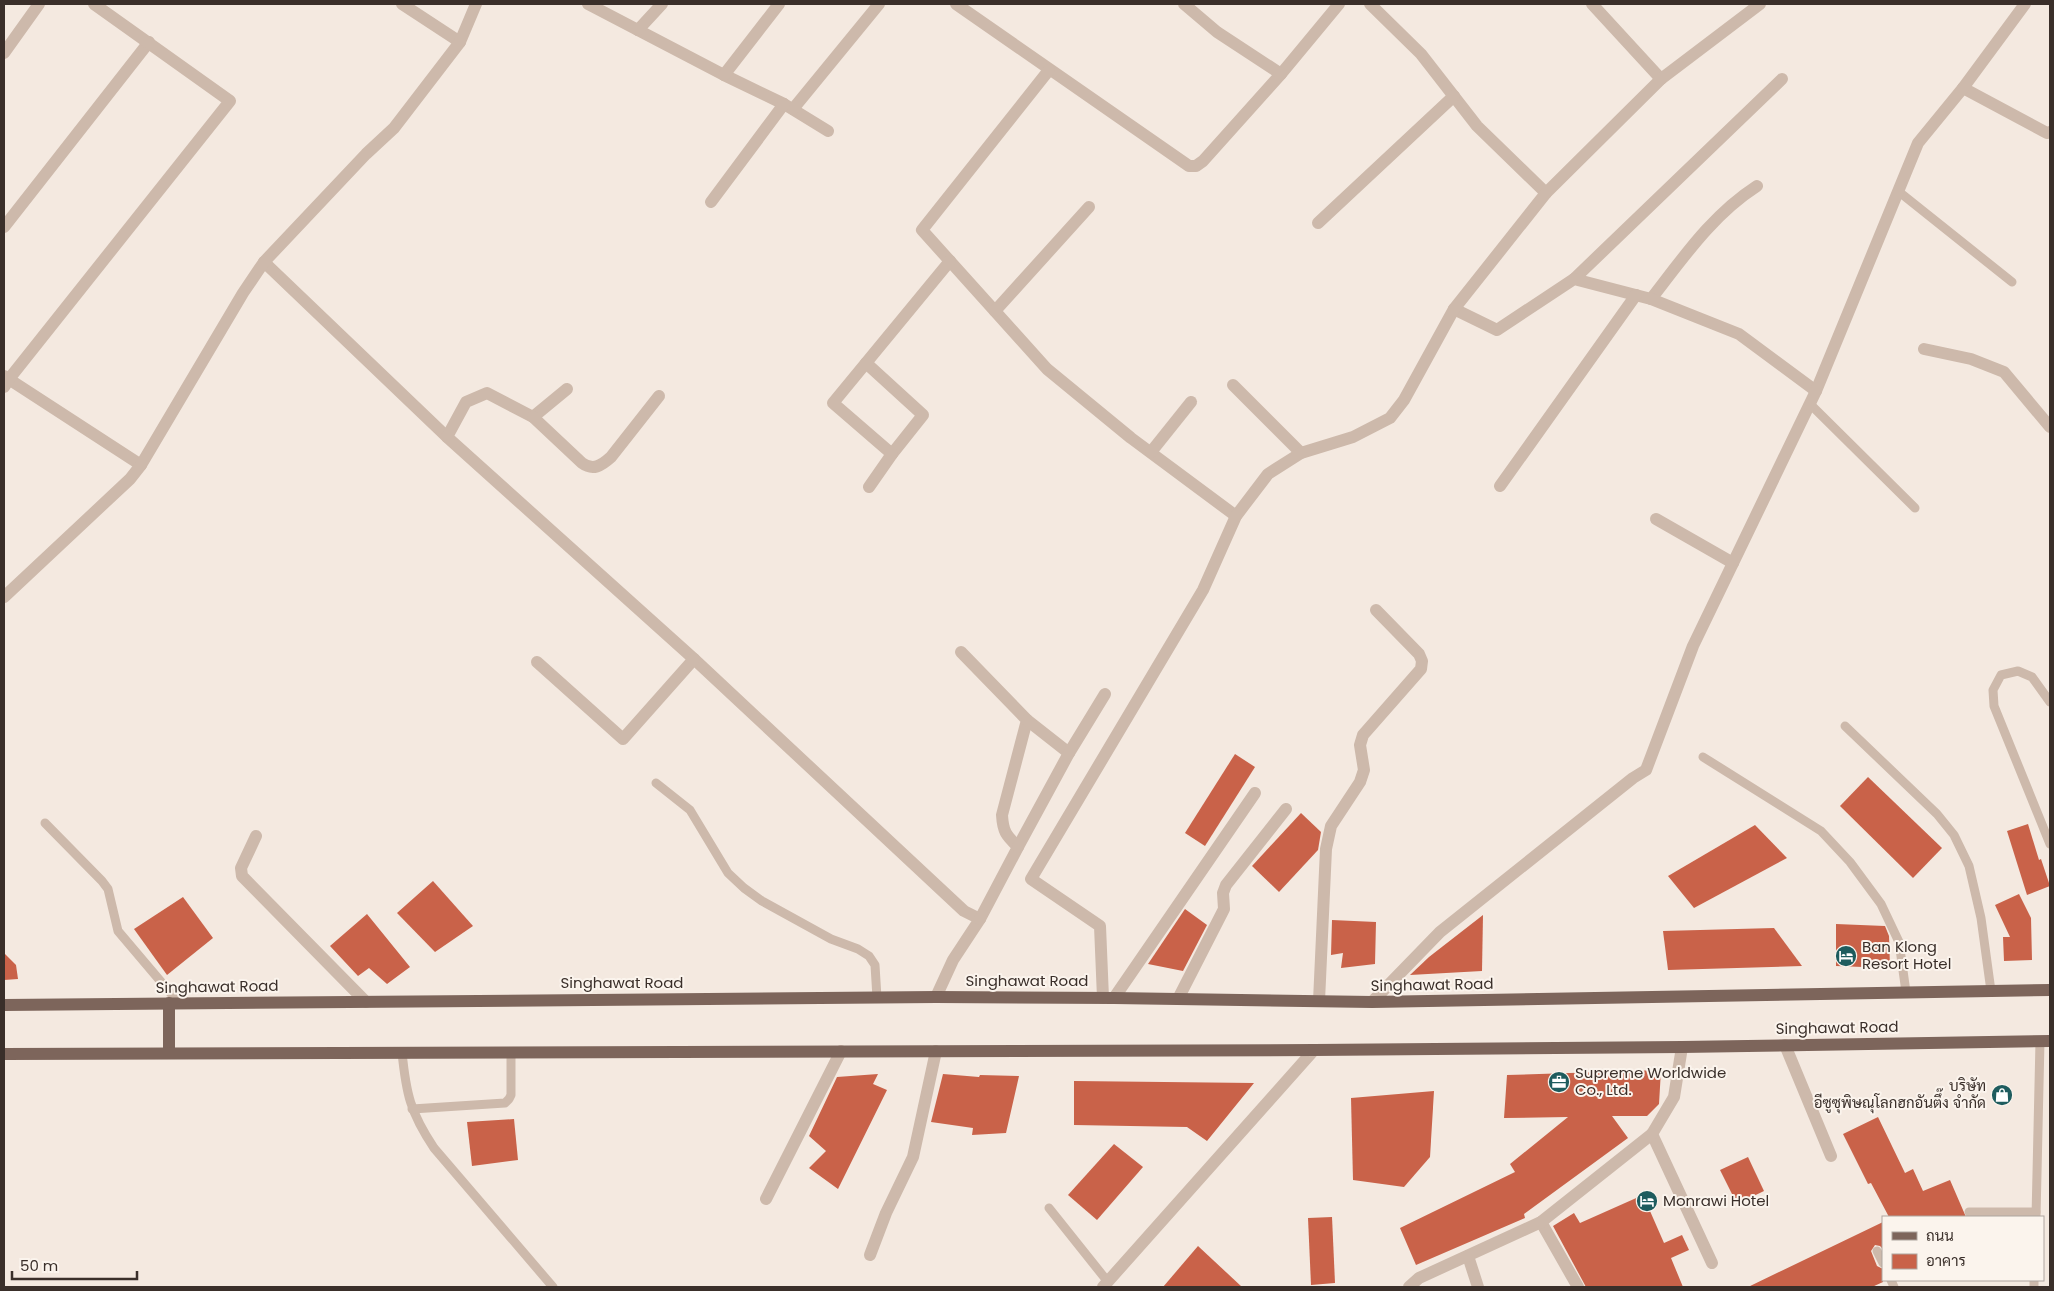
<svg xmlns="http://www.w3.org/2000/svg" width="2054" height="1291" font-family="Poppins,Sarabun,sans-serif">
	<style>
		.building { fill: #c96249 }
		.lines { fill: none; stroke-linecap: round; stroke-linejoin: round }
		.service { stroke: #cdb9ab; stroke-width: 9 }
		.minor { stroke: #cdb9ab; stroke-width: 12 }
		.primary { stroke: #7d655b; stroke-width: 12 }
		.labels { text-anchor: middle; stroke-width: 4; stroke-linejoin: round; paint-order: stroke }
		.poi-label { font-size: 15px; fill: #3a2f2a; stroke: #fbf4ed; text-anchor: start }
		.street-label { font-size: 15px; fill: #3a2f2a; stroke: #fbf4ed }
	</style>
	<rect width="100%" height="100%" fill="#f4e9e0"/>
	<!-- building -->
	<g class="building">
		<path d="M1235 754 1255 767 1205 846 1185 833Z"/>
		<path d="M1868 777 1942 848 1913 878 1840 806Z"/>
		<path d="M1301 813 1321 832 1318 850 1279 892 1252 866Z"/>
		<path d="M2028 824 2039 860 2041 859 2050 886 2027 895 2007 831Z"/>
		<path d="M1755 825 1787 858 1694 908 1668 876Z"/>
		<path d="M433 881 473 926 435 952 397 913Z"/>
		<path d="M2019 894 2031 918 2032 960 2004 961 2003 937H2010L1995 905Z"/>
		<path d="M183 897 213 938 167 975 134 929Z"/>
		<path d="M1185 909 1207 925 1183 971 1148 964Z"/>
		<path d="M367 914 410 967 387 984 369 968 358 976 330 946Z"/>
		<path d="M1483 915 1482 971 1410 975 1429 957Z"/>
		<path d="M1332 920 1376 922 1375 964 1341 968 1343 953 1331 955Z"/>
		<path d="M1836 924 1885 926 1889 936 1890 968 1836 966Z"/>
		<path d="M1774 928 1802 966 1668 970 1663 931Z"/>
		<path d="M4 953 16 965 18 979 4 980Z"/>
		<path d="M1661 1070 1659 1104 1647 1116H1612L1628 1138 1524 1214 1525 1218 1416 1265 1400 1228 1515 1172 1510 1164 1568 1117 1504 1118 1507 1075Z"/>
		<path d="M878 1074 873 1084 887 1090 838 1189 809 1168 826 1151 809 1136 837 1077Z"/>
		<path d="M943 1074 979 1077 980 1075 1019 1076 1006 1133 972 1135 973 1128 931 1122Z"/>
		<path d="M1074 1081 1254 1083 1207 1141 1187 1127 1074 1125Z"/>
		<path d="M1434 1091 1430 1157 1404 1187 1353 1180 1351 1098Z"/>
		<path d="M1878 1117 1905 1173 1913 1169 1923 1191 1950 1180 1966 1217H1889L1871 1183 1868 1184 1843 1134Z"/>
		<path d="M514 1119 518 1160 472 1166 467 1122Z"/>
		<path d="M1114 1144 1143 1167 1097 1220 1068 1195Z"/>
		<path d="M1748 1157 1764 1191 1737 1204 1720 1170Z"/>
		<path d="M1643 1195 1664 1243 1682 1235 1689 1250 1671 1258 1683 1287H1586L1553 1226 1574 1213 1580 1223Z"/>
		<path d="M1332 1217 1335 1283 1311 1285 1308 1218Z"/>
		<path d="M1883 1222V1249L1880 1246 1875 1245 1871 1251 1877 1266 1883 1269V1282L1872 1287H1748Z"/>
		<path d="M1198 1246 1242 1287H1163Z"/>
	</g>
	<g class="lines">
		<!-- service -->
		<g class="service">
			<path d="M1898 191 2012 282"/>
			<path d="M1810 404 1915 508"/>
			<path d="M2050 702 2032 677 2018 671 2001 675 1993 690 1994 706 2050 844"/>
			<path d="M1845 726 1937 814 1954 835 1969 866 1981 918 1991 991"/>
			<path d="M1703 757 1821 831 1850 862 1881 904 1899 942 1906 992"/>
			<path d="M656 783 690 810 728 873 744 888 762 901 831 939 858 949 869 956 875 965 877 998"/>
			<path d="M45 823 102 881 108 889 118 931 179 1003"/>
			<path d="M402 1052C406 1093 410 1112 434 1148L553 1287"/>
			<path d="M412 1109 505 1103 509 1099 511 1095V1052"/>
			<path d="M1049 1208 1108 1282"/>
			<path d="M1969 1212H2036"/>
			<path d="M2036 1217 2040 1041"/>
			<path d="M1877 1251 1883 1263"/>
			<path d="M1891 1280 1894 1287"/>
			<path d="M2034 1287V1280"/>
		</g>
		<!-- minor -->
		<g class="minor">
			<path d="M402 4 460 42"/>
			<path d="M588 4 724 75 784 104 828 131"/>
			<path d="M956 4 1189 166H1196L1203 161 1281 74 1339 4"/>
			<path d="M1184 4 1217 32 1281 74"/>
			<path d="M1370 4 1421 54 1477 126 1546 193"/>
			<path d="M1592 4 1661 79"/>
			<path d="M638 30 662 4"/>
			<path d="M4 53 39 4"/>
			<path d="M1049 70 922 230 1047 369 1131 438 1236 516"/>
			<path d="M724 75 779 4"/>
			<path d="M1963 88 2047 133 2050 132"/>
			<path d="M793 109 879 4"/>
			<path d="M711 202 784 104"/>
			<path d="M1318 223 1454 96"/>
			<path d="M4 227 149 42"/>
			<path d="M264 262 447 437"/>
			<path d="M1574 279 1782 79"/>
			<path d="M1651 299C1683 258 1712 215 1757 186"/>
			<path d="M1454 309 1497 330 1574 279 1651 299 1739 334 1816 391"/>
			<path d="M995 311 1089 207"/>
			<path d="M1924 349 1971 359 2004 372 2050 427"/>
			<path d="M866 363 923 415 892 454"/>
			<path d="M4 376 141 465"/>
			<path d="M1233 385 1301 453"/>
			<path d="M4 387 9 379 230 101 94 4"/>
			<path d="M567 389 533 417 487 393 466 402 447 437 694 659 964 911 980 919 953 960 936 997"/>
			<path d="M533 417 582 463C593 471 601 466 611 457L659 396"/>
			<path d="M1151 452 1191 402"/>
			<path d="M1500 486 1636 295"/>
			<path d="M869 487 892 454 833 403 950 261"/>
			<path d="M1656 519 1733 563"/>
			<path d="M4 597 130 479 141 465 243 293 264 262 366 154 394 128 460 42 476 4"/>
			<path d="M961 652 1027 720 1002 815C1003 832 1006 835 1018 847L980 919"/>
			<path d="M537 662 623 739 694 659"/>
			<path d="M1027 720 1069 753"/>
			<path d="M256 836 241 868 242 876 366 1002"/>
			<path d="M1018 847 1069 753 1105 694"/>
			<path d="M1103 998 1100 926 1031 879 1203 590 1236 516 1268 474 1301 453 1353 437 1390 418 1404 400 1454 309 1546 193 1661 79 1760 4"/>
			<path d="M1114 998 1255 793"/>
			<path d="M1178 999 1224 909 1223 893 1226 885 1286 809"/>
			<path d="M1319 1001 1326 849 1331 826 1360 782 1364 770 1360 745 1363 735 1421 669 1422 661 1419 654 1376 610"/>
			<path d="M1372 1002 1440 932 1633 778 1646 770 1693 646 1816 391 1918 143 1963 88 2025 4"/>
			<path d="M1785 1045 1831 1156"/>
			<path d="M1652 1134 1712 1263"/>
			<path d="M766 1199 841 1051"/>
			<path d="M1541 1222 1578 1287"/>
			<path d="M870 1255 886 1213 913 1157 936 1051"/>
			<path d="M1468 1256 1478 1287"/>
			<path d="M1103 1287 1314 1050"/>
			<path d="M1409 1287 1419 1278 1541 1222 1652 1134 1674 1097 1682 1047"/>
		</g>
		<!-- primary -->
		<g class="primary">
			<path d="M169 1003V1052"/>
			<path d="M4 1005 936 997 1114 998 1372 1002 2050 990"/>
			<path d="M4 1054 1314 1050 1682 1047 2050 1041"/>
		</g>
	</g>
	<!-- icons -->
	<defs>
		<g id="hotel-disc" transform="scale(1.125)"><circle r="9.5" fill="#1e5c5e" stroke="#fbf4ed"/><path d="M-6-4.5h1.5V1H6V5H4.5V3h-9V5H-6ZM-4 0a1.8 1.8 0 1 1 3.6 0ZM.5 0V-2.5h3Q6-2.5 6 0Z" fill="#fff"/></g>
		<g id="office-disc" transform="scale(1.125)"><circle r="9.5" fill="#1e5c5e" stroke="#fbf4ed"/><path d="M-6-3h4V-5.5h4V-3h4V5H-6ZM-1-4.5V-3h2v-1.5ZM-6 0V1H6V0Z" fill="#fff"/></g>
		<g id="shop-disc" transform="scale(1.125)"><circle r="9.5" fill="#1e5c5e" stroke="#fbf4ed"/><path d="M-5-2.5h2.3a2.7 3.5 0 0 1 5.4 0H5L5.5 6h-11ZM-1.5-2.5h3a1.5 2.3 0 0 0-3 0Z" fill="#fff"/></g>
	</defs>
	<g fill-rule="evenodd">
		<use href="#hotel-disc" x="1846" y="956"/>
		<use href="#office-disc" x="1559" y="1082"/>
		<use href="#shop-disc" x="2002" y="1095"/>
		<use href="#hotel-disc" x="1647" y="1201"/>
	</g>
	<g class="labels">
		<!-- poi labels -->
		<g class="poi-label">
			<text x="1862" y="952">Ban Klong<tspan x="1862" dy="17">Resort Hotel</tspan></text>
			<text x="1575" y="1078">Supreme Worldwide<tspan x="1575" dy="17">Co., Ltd.</tspan></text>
			<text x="1986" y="1091" text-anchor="end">บริษัท<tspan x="1986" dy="17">อีซูซุพิษณุโลกฮกอันตึ๊ง จำกัด</tspan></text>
			<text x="1663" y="1206">Monrawi Hotel</text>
		</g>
		<!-- street labels -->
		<g class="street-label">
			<text x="1027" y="986">Singhawat Road</text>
			<text x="622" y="988">Singhawat Road</text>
			<text transform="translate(1432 985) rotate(-1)" y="5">Singhawat Road</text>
			<text transform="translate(217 987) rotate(-1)" y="5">Singhawat Road</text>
			<text transform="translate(1837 1028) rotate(-1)" y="5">Singhawat Road</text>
		</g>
	</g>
	<!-- border -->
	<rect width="2054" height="1291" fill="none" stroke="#3a2f2a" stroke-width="10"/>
	<!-- legend -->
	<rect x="1882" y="1216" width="162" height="65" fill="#fbf4ed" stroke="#aea59f"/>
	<rect x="1892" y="1232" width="25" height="8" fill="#7d655b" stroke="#aea59f"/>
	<text x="1926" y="1241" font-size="15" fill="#3a2f2a">ถนน</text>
	<rect x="1892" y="1254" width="25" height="15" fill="#c96249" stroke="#aea59f"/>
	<text x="1926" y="1266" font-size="15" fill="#3a2f2a">อาคาร</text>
	<!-- scale -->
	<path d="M12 1271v8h125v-8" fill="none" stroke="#3a2f2a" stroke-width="2.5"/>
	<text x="20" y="1271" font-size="15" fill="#3a2f2a" stroke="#fbf4ed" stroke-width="4" paint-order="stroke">50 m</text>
</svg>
